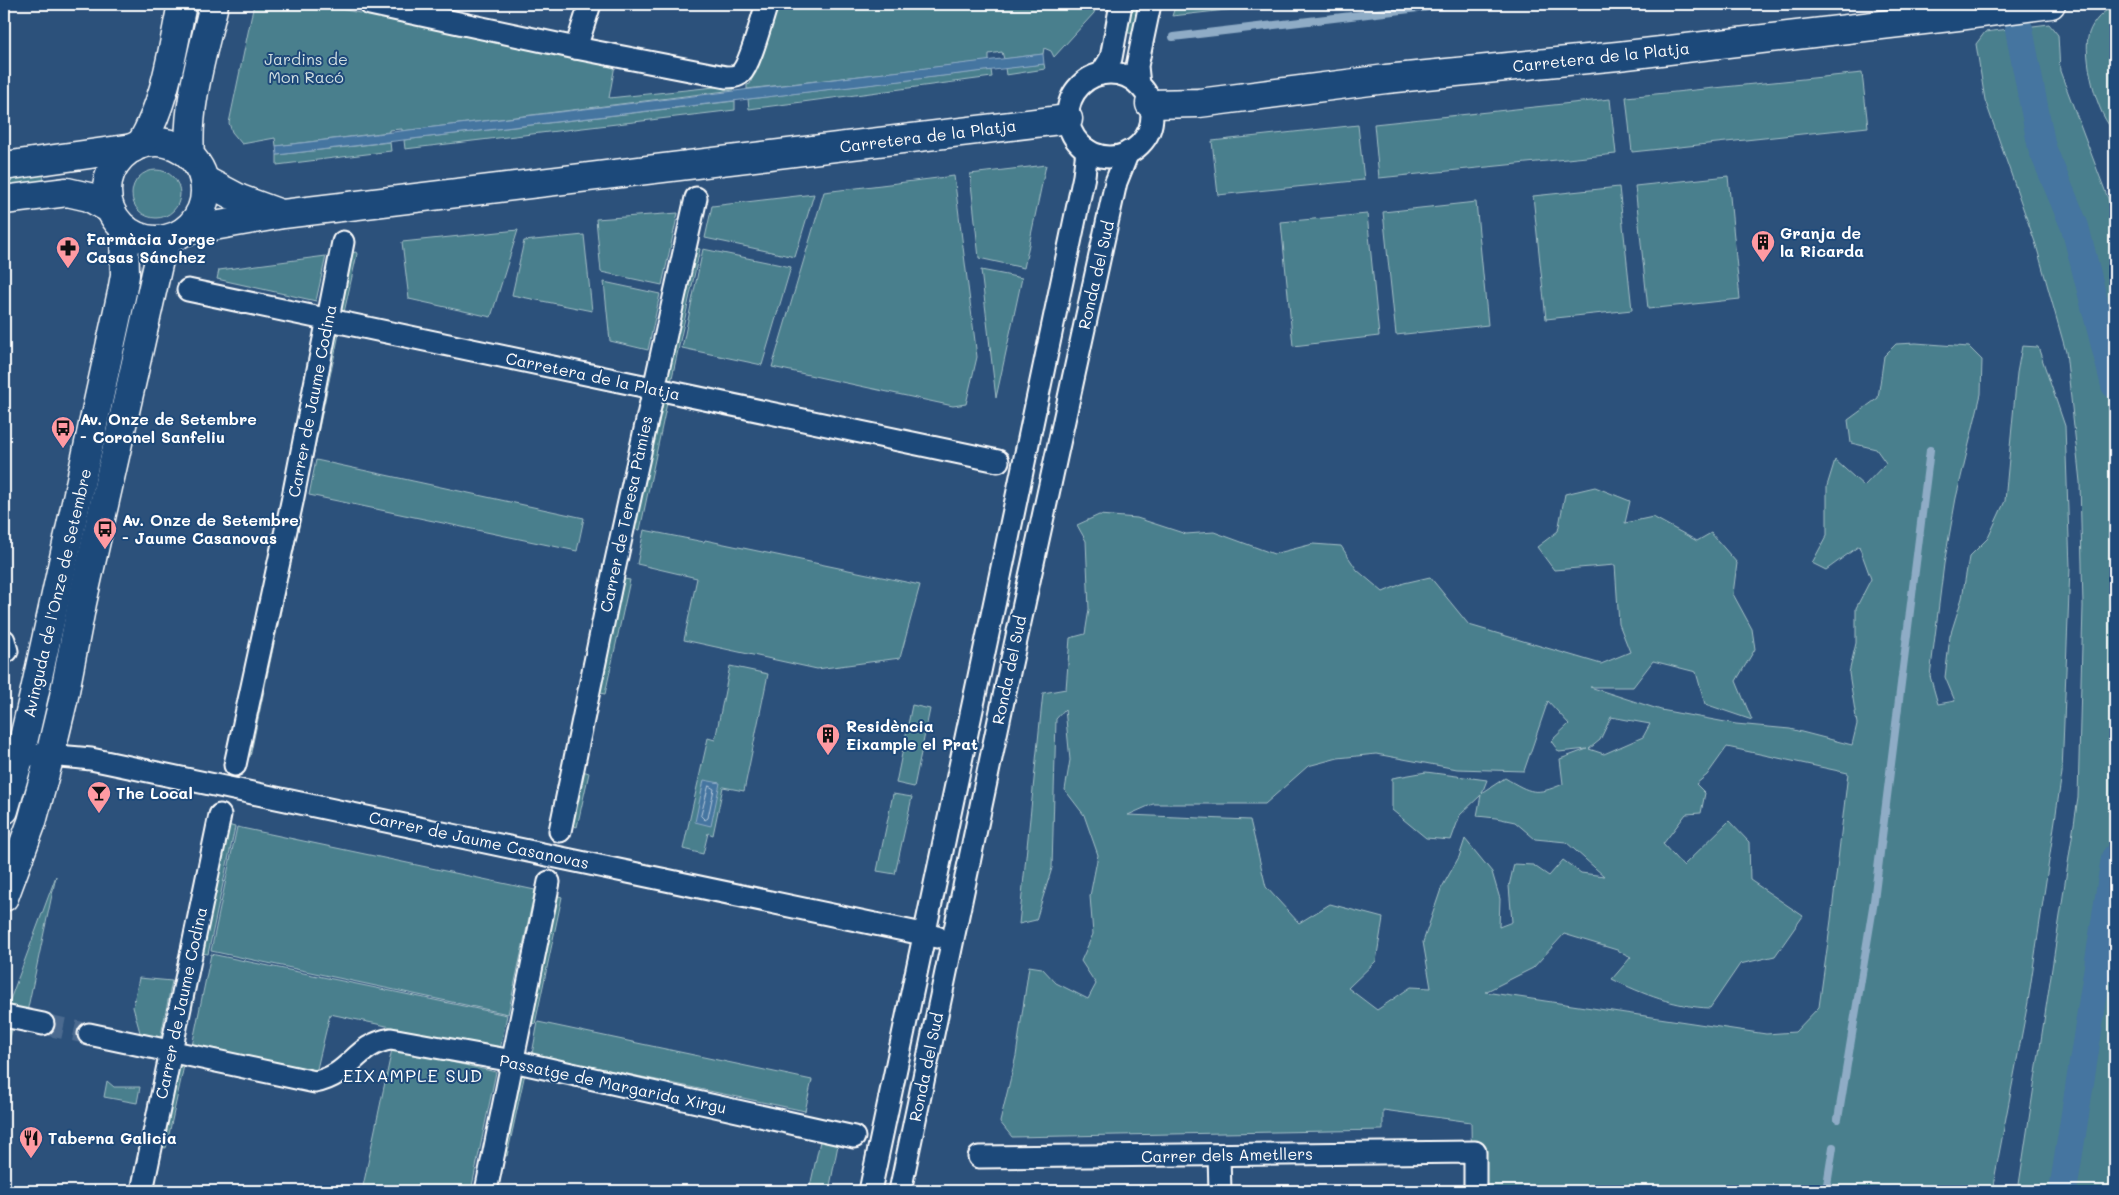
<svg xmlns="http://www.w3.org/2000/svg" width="2119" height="1195" font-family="Mali,sans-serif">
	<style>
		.green { fill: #497f8d; stroke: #a4bfc6; fill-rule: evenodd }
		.water { fill: #4474a0; stroke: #8facc6 }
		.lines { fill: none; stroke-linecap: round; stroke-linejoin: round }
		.shore { stroke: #b4c7d9; stroke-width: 1 }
		.stream { stroke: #8facc6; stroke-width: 8 }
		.canal { stroke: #4474a0; stroke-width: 28 }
		.street-tunnel { stroke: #4c6b8f; stroke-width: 21; stroke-dasharray: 21 11; stroke-linecap: butt }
		.street-casing { stroke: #fff; stroke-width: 25 }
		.secondary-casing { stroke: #fff; stroke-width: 31 }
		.street { stroke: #1f4a7a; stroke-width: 21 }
		.secondary { stroke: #1f4a7a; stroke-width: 28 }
		.labels { text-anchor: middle; stroke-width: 4; stroke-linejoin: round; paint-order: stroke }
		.street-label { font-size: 16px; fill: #fff; stroke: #1f4a7a }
		.park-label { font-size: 16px; fill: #d2dfe2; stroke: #1f4a7a }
		.poi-label { font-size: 16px; font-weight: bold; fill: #fff; stroke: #1f4a7a; text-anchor: start }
		.neighbourhood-label { font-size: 18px; letter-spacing: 1px; fill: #fff; stroke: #1f4a7a }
	</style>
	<rect width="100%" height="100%" fill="#2c517b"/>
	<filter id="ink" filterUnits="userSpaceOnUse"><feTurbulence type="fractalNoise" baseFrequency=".02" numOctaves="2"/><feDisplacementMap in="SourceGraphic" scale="10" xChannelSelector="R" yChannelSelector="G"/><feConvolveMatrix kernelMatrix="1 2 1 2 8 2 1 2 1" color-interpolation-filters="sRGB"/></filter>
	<g filter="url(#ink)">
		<!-- green -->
		<g class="green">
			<path d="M193 4H205L189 77 177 78Z"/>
			<path d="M254 4H316L615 65 609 98 734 85V90L402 131V129L389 130V132L276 146 275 138 242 144 232 132 229 123Z"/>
			<path d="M779 4H1096L1094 13 1054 57 1051 51 1044 48 1043 54 1004 59 1002 52 989 54V61L747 89V85L750 84Z"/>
			<path d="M1129 4H1140L1134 34 1124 32Z"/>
			<path d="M1176 4H1280L1172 16Z"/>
			<path d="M2115 6V131C2097 119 2082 53 2089 33 2093 21 2104 10 2115 6Z"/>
			<path d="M2049 24 2058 35 2060 71 2115 217V1168L2112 1191H2018L2078 798 2083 606 2080 482 2066 352 2036 245 1985 100 1976 44 1985 32Z"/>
			<path d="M1044 64 1045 69 1006 75 1005 68Z"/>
			<path d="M991 70 992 77 749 109 748 99Z"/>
			<path d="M1862 73 1868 127 1632 152 1626 97Z"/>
			<path d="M1610 99 1616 154 1379 178 1374 124Z"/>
			<path d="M735 101V110L405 149 404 140Z"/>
			<path d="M1358 125 1364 180 1218 195 1212 141Z"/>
			<path d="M390 142 391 151 277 165V155Z"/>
			<path d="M1046 165 1024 268 979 258 970 174Z"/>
			<circle cx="156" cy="194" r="24"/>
			<path d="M43 175 45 184 4 189V180Z"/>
			<path d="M954 176 977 357 966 404 953 406 772 367 824 192Z"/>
			<path d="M1728 176 1740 299 1648 309 1635 186Z"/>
			<path d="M1619 187 1632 310 1546 319 1533 196Z"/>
			<path d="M814 194 795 257 705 238 712 206Z"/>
			<path d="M1476 202 1488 325 1396 335 1383 212Z"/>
			<path d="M678 213 662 285 601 272 596 219Z"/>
			<path d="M1367 214 1379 336 1293 346 1281 222Z"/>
			<path d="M518 230 491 317 409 299 402 242Z"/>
			<path d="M584 235 592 311 512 295 524 241Z"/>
			<path d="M693 247 700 249 670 387 663 385Z"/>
			<path d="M703 249 791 267 762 365 682 348Z"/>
			<path d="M356 252 357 254 343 317 337 316 350 253Z"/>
			<path d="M326 256 316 301 217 279 219 270Z"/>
			<path d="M981 270 1022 278 996 398Z"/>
			<path d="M604 282 660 294 648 350 610 341Z"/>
			<path d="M333 333 339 334 312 461 306 460Z"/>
			<path d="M1916 343 1969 347 1982 360 1981 394 1956 498 1944 564 1930 676 1938 704 1955 701 1945 677 1950 636 1962 598 1969 557 1988 538 2005 501 2017 373 2022 346 2038 347 2065 426 2070 567 2062 773 2028 1002 1992 1191H1472L1471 1122 1383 1110V1130L1012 1137 1000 1122 1016 1056 1029 966 1042 968 1056 983 1088 999 1096 984 1081 961 1093 934 1090 896 1098 855 1084 815 1065 790 1070 760 1065 709 1056 719 1052 868 1036 920 1019 924 1043 693 1066 689 1070 638 1085 634 1089 609 1086 541 1077 525 1099 515 1137 518 1186 534 1214 532 1274 554 1313 544 1341 546 1357 570 1383 592 1404 583 1430 577 1469 625 1601 664 1630 652 1619 624 1615 565 1554 570 1537 547 1558 531 1565 494 1595 487 1630 501 1625 523 1653 517 1697 541 1711 533 1737 563 1733 594 1752 629 1755 649 1736 681 1752 720 1705 704 1696 672 1653 661 1633 687H1590L1661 710 1736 724 1790 729 1852 745 1857 724 1849 673 1856 643V608L1871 579 1859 546 1826 570 1812 563 1827 535V486L1835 460 1864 486 1886 463 1876 449 1851 443 1848 420 1878 398 1884 356 1896 344ZM1548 701 1569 724 1551 741 1559 752 1587 749 1560 759 1563 784C1535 796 1531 793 1505 778L1482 793 1487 780 1426 772 1392 778V810L1426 838 1451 840 1460 815 1481 795 1477 816 1496 818 1515 822 1535 839 1566 842 1604 876 1581 873 1563 860 1549 876 1533 865 1514 864 1509 886 1512 922 1499 927 1500 899 1492 872 1465 839 1459 857 1441 889 1423 942 1431 988 1411 987 1377 1010 1348 988 1376 961 1383 918 1330 904 1299 923 1266 887 1250 820 1128 815 1153 804H1265L1308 766 1338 758 1376 754 1457 769 1524 771ZM1611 717 1650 724 1643 737 1604 754 1589 749 1600 740ZM1727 747 1848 773 1831 920 1819 1007 1795 1032 1766 1034 1485 992 1533 968 1564 934 1617 950 1631 957 1612 979C1642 994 1676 1007 1710 1008L1740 964 1775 956 1803 916 1750 880 1749 842 1729 821 1683 866 1663 844 1686 814 1701 813 1705 793 1696 784 1707 775Z"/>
			<path d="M661 402 667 403 640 530 634 529Z"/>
			<path d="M316 460 584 518 577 551 309 495Z"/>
			<path d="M296 509 302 511 250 757 243 755Z"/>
			<path d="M644 530 704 542 705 540 920 585 900 658 817 669 684 640 697 578 637 564Z"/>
			<path d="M624 579 630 580 605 694 599 693Z"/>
			<path d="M730 666 768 674 744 791 723 787 713 835 708 833 703 854 683 849 708 738 715 740Z"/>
			<path d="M912 705 930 709 914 787 896 783Z"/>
			<path d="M583 771 589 773 577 827 572 825Z"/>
			<path d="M893 794 912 797 895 874 877 871Z"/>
			<path d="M228 825 235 827 208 954 201 953Z"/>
			<path d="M237 827 535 890 508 1014 211 951Z"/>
			<path d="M56 876 27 1012 7 1008Z"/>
			<path d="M556 895 562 897 535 1024 529 1022Z"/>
			<path d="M211 954 507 1015 500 1050 330 1014 316 1073 192 1046Z"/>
			<path d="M139 978 172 981 160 1040 141 1036 133 1007Z"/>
			<path d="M538 1022 812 1080 805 1111 532 1054Z"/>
			<path d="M4 1028 12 1029 4 1067Z"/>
			<path d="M392 1049 496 1072 471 1191H362Z"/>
			<path d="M179 1060 185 1061 166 1148 161 1147Z"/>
			<path d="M518 1071 525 1073 507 1156 501 1154Z"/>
			<path d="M107 1081 114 1087H140L137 1103 104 1097Z"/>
			<path d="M820 1141 838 1145 829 1191H809Z"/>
		</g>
		<!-- water -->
		<g class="water">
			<path d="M1043 54 1044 64 277 155 276 146Z"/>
			<path d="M704 780 720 783 711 826 695 822Z"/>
		</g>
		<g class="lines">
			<!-- shore -->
			<path class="shore" d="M709 786 714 789 708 818 705 820 701 816Z"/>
			<!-- stream -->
			<g class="stream">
				<path d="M1173 37 1453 4"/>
				<path d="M1838 1119 1874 901 1930 450"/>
				<path d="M1826 1191 1833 1147"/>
			</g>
			<!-- canal -->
			<g class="canal">
				<path d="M2019 29 2042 148 2075 227 2115 385"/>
				<path d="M2063 1191 2115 858"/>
			</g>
			<!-- street-tunnel -->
			<path class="street-tunnel" d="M43 1024 89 1034"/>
			<!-- street casing -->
			<g class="street-casing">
				<g id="street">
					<path d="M370 4 576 48 726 77C731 77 737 77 741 73 750 65 762 18 767 4"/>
					<path d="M576 48 590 4"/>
					<circle cx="1110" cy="115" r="42"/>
					<path d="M1101 74 1111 58 1121 4"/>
					<path d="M1139 85 1137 66 1150 4"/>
					<path d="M188 290 998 461"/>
					<path d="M4 640 7 651"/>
					<path d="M4 757C33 753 62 756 91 759L937 937"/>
					<path d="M235 765 292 502 343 242"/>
					<path d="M560 831 614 570 696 198"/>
					<path d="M4 1016 43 1024"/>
					<path d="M89 1034 315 1082C352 1075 354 1045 391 1039L513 1061 854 1137"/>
					<path d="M1219 1156 1220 1191"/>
					<path d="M979 1157 1475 1152V1191"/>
					<path d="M142 1191 220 815"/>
					<path d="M486 1191 549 882"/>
					<path d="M870 1191C940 852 1015 515 1084 176L1087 150"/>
					<path d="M900 1191 1007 682 1116 182 1128 152"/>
				</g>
			</g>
			<!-- secondary casing -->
			<g class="secondary-casing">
				<g id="secondary">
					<path d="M1150 104 1199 103 1386 79 1618 56 1958 16 2051 4"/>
					<circle cx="156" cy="191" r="49"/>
					<path d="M141 144C166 101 172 52 182 4"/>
					<path d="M190 155C186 105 203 53 214 4"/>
					<path d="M4 166 133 148"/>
					<path d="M204 180 240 199 281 214"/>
					<path d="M4 200 67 192 89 197 110 209"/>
					<path d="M185 231 283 214 1068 119"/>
					<path d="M4 810 20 755 34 695 122 292 125 275 124 228"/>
					<path d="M4 897 32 822 50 755 63 701 82 603 159 260 168 240"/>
				</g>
			</g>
			<!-- street -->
			<use href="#street" class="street"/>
			<!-- secondary -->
			<use href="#secondary" class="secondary"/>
		</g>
	</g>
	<!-- icons -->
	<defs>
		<g id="building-pin" transform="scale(1.25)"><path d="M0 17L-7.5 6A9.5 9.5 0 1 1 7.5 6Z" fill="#ff9aa2" stroke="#1f4a7a"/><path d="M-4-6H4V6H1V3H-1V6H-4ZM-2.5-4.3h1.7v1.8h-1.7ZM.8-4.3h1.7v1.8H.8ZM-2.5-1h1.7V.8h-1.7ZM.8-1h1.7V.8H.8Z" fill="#111"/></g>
		<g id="pharmacy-pin" transform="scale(1.25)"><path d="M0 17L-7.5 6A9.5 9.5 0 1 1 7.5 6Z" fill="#ff9aa2" stroke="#1f4a7a"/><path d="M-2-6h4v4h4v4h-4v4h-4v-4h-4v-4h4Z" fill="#111"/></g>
		<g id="bus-pin" transform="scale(1.25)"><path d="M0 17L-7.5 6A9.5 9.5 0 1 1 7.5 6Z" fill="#ff9aa2" stroke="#1f4a7a"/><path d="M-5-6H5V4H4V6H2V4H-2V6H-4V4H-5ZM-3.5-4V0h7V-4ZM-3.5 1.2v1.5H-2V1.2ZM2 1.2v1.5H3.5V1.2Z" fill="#111"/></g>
		<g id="bar-pin" transform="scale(1.25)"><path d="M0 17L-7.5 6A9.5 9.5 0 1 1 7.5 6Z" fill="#ff9aa2" stroke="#1f4a7a"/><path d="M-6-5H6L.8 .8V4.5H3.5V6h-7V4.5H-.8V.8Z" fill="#111"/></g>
		<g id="restaurant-pin" transform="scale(1.25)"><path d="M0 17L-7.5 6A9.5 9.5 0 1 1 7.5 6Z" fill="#ff9aa2" stroke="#1f4a7a"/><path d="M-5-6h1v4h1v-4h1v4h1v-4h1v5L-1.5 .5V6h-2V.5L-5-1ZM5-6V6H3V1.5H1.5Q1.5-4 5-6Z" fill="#111"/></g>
	</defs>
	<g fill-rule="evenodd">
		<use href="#building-pin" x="1763" y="242"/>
		<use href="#pharmacy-pin" x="68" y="248"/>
		<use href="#bus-pin" x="63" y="428"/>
		<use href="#bus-pin" x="105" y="529"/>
		<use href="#building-pin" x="828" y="735"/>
		<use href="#bar-pin" x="99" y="793"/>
		<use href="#restaurant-pin" x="31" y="1138"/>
	</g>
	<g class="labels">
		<!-- street labels -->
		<g class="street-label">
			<text transform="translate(1601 57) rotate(-6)" y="6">Carretera de la Platja</text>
			<text transform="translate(928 136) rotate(-7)" y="6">Carretera de la Platja</text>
			<text transform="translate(1096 275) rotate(-77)" y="6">Ronda del Sud</text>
			<text transform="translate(593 376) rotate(12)" y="6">Carretera de la Platja</text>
			<text transform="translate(312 401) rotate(-79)" y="6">Carrer de Jaume Codina</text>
			<text transform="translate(626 514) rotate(-78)" y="6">Carrer de Teresa Pàmies</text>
			<text transform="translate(57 593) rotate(-77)" y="6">Avinguda de l'Onze de Setembre</text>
			<text transform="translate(1009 670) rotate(-78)" y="6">Ronda del Sud</text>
			<text transform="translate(479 840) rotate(12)" y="6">Carrer de Jaume Casanovas</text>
			<text transform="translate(181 1003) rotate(-78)" y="6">Carrer de Jaume Codina</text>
			<text transform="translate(926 1067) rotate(-78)" y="6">Ronda del Sud</text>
			<text transform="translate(613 1084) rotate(12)" y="6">Passatge de Margarida Xirgu</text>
			<text transform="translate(1227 1155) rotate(-1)" y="6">Carrer dels Ametllers</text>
		</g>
		<!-- park labels -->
		<g class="park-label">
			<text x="306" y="65">Jardins de<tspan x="306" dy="18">Mon Racó</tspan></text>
		</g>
		<!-- poi labels -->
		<g class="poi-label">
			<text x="1780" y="239">Granja de<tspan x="1780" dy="18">la Ricarda</tspan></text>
			<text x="86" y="245">Farmàcia Jorge<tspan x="86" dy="18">Casas Sánchez</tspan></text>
			<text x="80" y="425">Av. Onze de Setembre<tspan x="80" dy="18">- Coronel Sanfeliu</tspan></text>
			<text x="122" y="526">Av. Onze de Setembre<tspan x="122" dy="18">- Jaume Casanovas</tspan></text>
			<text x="846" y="732">Residència<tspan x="846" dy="18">Eixample el Prat</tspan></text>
			<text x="116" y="799">The Local</text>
			<text x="48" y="1144">Taberna Galicia</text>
		</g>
		<!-- neighbourhood labels -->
		<g class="neighbourhood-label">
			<text x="413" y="1082">EIXAMPLE SUD</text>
		</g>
	</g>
	<!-- margin -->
	<rect width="2119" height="1195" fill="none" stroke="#1f4a7a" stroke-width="20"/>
	<rect x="10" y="10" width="2099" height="1175" fill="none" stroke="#fff" stroke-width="2" filter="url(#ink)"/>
</svg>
